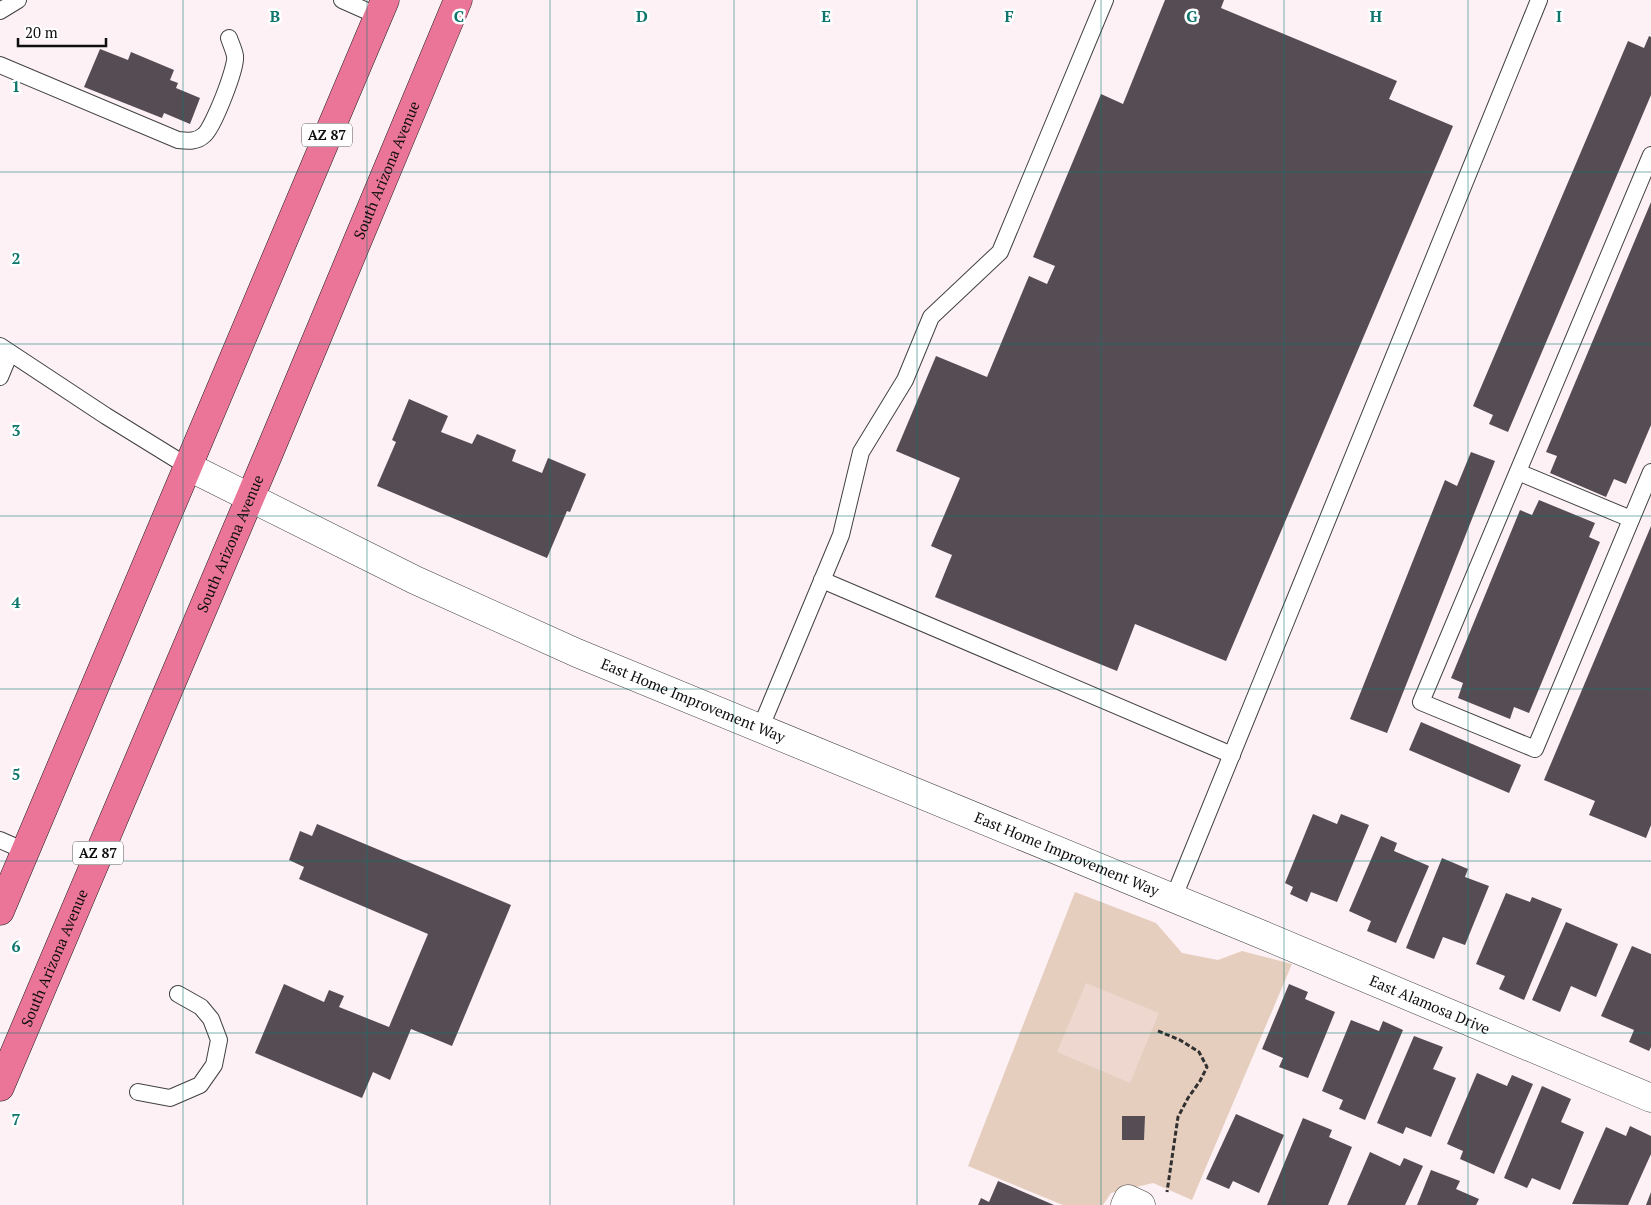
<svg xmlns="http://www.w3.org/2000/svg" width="1651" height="1205" font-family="'PT Serif',serif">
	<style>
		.green { fill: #e5cebe }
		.pitch { fill: #edd7cf }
		.building { fill: #564c53 }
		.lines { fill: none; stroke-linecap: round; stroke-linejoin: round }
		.service-casing { stroke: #414141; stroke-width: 18 }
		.minor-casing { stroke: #414141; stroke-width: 29 }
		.primary-casing { stroke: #1f1f1f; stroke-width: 29 }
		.path { stroke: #303030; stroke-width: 3; stroke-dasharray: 5 2.5; stroke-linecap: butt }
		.service { stroke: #fff; stroke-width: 16 }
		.minor { stroke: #fff; stroke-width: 28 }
		.primary { stroke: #ea7599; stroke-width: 28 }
		.grid { fill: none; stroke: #0f766e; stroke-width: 1; stroke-opacity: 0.55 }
		.labels { text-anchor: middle; stroke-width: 5; stroke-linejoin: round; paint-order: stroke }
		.shield { fill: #fff; stroke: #565656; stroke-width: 1 }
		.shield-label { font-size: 14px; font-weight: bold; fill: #0e0e0e }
		.street-label { font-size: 15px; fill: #0e0e0e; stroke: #fff }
		.grid-label { font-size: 16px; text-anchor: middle; font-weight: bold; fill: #0f766e; stroke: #fff; stroke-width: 5; stroke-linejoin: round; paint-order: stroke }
	</style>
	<rect width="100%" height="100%" fill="#fdf1f5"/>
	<!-- green -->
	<path class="green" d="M1075 892 1156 923 1182 953 1218 960 1242 951 1292 964 1192 1200 1153 1183 1111 1193 1103 1205H1063L968 1166Z"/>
	<!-- pitch -->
	<path class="pitch" d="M1086 983 1159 1013 1130 1083 1057 1052Z"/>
	<!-- building -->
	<g class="building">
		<path d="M1165 0H1224L1221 8 1397 81 1389 99 1453 126 1226 661 1135 624 1117 671 935 597 952 555 931 546 960 478 896 451 936 356 987 377 1029 276 1047 284 1055 266 1033 257 1101 94 1123 104Z"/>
		<path d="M1649 36 1651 37V95L1508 432 1489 424 1493 415 1473 406 1628 41 1644 48Z"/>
		<path d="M100 49 128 60 131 52 174 70 170 80 178 83 176 88 200 98 190 124 164 113 162 118 84 87Z"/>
		<path d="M1651 202V425L1626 484 1614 479 1606 497 1550 473 1557 456 1546 452Z"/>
		<path d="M409 399 448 416 441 432 472 444 477 434 516 450 512 461 542 473 548 458 586 474 570 512 567 511 547 558 377 486 396 442 392 440Z"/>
		<path d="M1471 452 1495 461 1387 733 1350 719 1445 480 1457 486Z"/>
		<path d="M1539 500 1595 523 1589 537 1600 542 1529 713 1514 707 1510 719 1458 698 1463 683 1451 678 1520 510 1532 515Z"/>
		<path d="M1651 526V825L1646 838 1589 815 1595 801 1544 780Z"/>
		<path d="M1421 722 1521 765 1509 793 1409 750Z"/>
		<path d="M1313 814 1337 824 1341 814 1369 825 1337 902 1311 892 1307 902 1290 894 1293 887 1285 883Z"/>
		<path d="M317 824 511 905 452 1046 411 1029 390 1080 373 1072 362 1098 255 1053 284 984 324 1002 329 990 344 996 339 1007 389 1027 428 934 299 879 304 867 289 860 300 831 312 836Z"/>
		<path d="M1381 836 1397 843 1394 851 1429 866 1396 943 1367 931 1371 921 1349 911Z"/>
		<path d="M1442 858 1468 869 1465 877 1489 886 1465 945 1443 937 1434 959 1406 948Z"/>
		<path d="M1506 893 1530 902 1532 897 1562 909 1524 1000 1499 989 1505 976 1476 964Z"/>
		<path d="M1566 922 1618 944 1596 997 1571 986 1560 1012 1532 1000Z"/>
		<path d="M1632 946 1651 954V1047L1649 1051 1629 1042 1634 1030 1601 1016Z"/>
		<path d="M1289 984 1308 992 1305 999 1335 1012 1308 1078 1279 1067 1283 1058 1262 1049Z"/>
		<path d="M1351 1020 1379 1031 1383 1021 1403 1030 1365 1120 1339 1109 1343 1100 1322 1091Z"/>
		<path d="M1414 1036 1443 1047 1433 1069 1456 1078 1431 1137 1406 1127 1403 1134 1377 1123Z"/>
		<path d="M1477 1073 1507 1086 1512 1075 1533 1084 1494 1174 1460 1159 1463 1151 1447 1144Z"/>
		<path d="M1542 1086 1571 1099 1561 1122 1584 1132 1560 1190 1532 1178 1527 1188 1504 1178Z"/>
		<path d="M1236 1114 1284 1135 1259 1193 1233 1181 1229 1189 1206 1179Z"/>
		<path d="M1122 1116H1145L1144 1140H1122Z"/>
		<path d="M1303 1118 1332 1130 1329 1137 1352 1147 1328 1205H1267Z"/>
		<path d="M1630 1126 1651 1136V1154L1628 1205 1572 1204 1606 1127 1626 1136Z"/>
		<path d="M1370 1152 1400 1166 1404 1158 1423 1166 1405 1205H1347Z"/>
		<path d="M1431 1170 1460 1181 1456 1189 1479 1199 1476 1205H1417Z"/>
		<path d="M998 1181 1054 1205H978L981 1198 989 1202Z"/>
		<path d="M1651 1192V1205H1646Z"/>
	</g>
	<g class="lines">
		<!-- service casing -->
		<g class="service-casing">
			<g id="service">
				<path d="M342 0 378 16"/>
				<path d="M0 11 18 0"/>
				<path d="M0 65 178 140C188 141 197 142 204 135 213 128 237 67 235 56 234 50 231 44 229 38"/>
				<path d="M1651 155 1421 702 1535 749 1651 472"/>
				<path d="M0 346 106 416 187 466"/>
				<path d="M0 377 10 353"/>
				<path d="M1518 472 1631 519"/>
				<path d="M822 580 1232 755"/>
				<path d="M760 729 841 535 861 452 905 380 931 317 1000 252 1105 0"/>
				<path d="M0 840 25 851"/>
				<path d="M1173 899 1539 0"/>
				<path d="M138 1092 170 1098 200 1085 214 1065 219 1040 211 1019 201 1007 178 994"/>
			</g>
		</g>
		<!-- minor casing -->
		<g class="minor-casing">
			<g id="minor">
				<path id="s1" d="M187 466 415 580 577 653 1263 935 1651 1098"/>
				<path d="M1125 1205 1128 1199 1141 1205"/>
			</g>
		</g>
		<!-- primary casing -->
		<g class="primary-casing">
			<g id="primary">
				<path d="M0 911C126 606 258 304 385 0"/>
				<path id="s2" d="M0 1087 269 453 458 0"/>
			</g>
		</g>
		<!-- path -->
		<path class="path" d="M1158 1031 1180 1040 1199 1052 1207 1067 1200 1081 1188 1098 1178 1117 1167 1192"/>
		<!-- service -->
		<use href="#service" class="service"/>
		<!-- minor -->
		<use href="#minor" class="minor"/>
		<!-- primary -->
		<use href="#primary" class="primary"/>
	</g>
	<!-- grid -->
	<path class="grid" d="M183 0V1205M367 0V1205M550 0V1205M734 0V1205M917 0V1205M1101 0V1205M1284 0V1205M1468 0V1205M0 172H1651M0 344H1651M0 516H1651M0 689H1651M0 861H1651M0 1033H1651"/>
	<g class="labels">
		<!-- shield labels -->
		<g class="shield">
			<rect x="302" y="123.5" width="50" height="23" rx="4"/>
			<rect x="73" y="841.5" width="50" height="23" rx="4"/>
		</g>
		<g class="shield-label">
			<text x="327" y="140">AZ 87</text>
			<text x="98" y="858">AZ 87</text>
		</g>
		<!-- street labels -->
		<g class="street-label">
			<text dy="5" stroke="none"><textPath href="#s2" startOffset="995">South Arizona Avenue</textPath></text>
			<text dy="5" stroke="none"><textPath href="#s2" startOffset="590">South Arizona Avenue</textPath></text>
			<text dy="5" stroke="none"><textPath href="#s1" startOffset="558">East Home Improvement Way</textPath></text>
			<text dy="5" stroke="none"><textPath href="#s1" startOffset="962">East Home Improvement Way</textPath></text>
			<text dy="5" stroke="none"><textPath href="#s2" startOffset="140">South Arizona Avenue</textPath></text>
			<text dy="5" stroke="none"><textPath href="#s1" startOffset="1355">East Alamosa Drive</textPath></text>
		</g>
	</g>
	<g class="grid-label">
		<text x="275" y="22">B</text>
		<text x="459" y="22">C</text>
		<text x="642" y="22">D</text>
		<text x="826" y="22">E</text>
		<text x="1009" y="22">F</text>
		<text x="1192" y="22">G</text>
		<text x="1376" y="22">H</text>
		<text x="1559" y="22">I</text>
		<text x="16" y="92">1</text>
		<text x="16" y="264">2</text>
		<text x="16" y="436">3</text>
		<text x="16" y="608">4</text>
		<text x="16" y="780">5</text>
		<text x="16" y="952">6</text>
		<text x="16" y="1125">7</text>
	</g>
	<!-- scale -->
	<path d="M18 38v8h88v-8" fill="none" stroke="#0e0e0e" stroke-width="2.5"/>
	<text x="25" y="38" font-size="15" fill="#0e0e0e" stroke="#ffffff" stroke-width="4" paint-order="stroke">20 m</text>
</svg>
